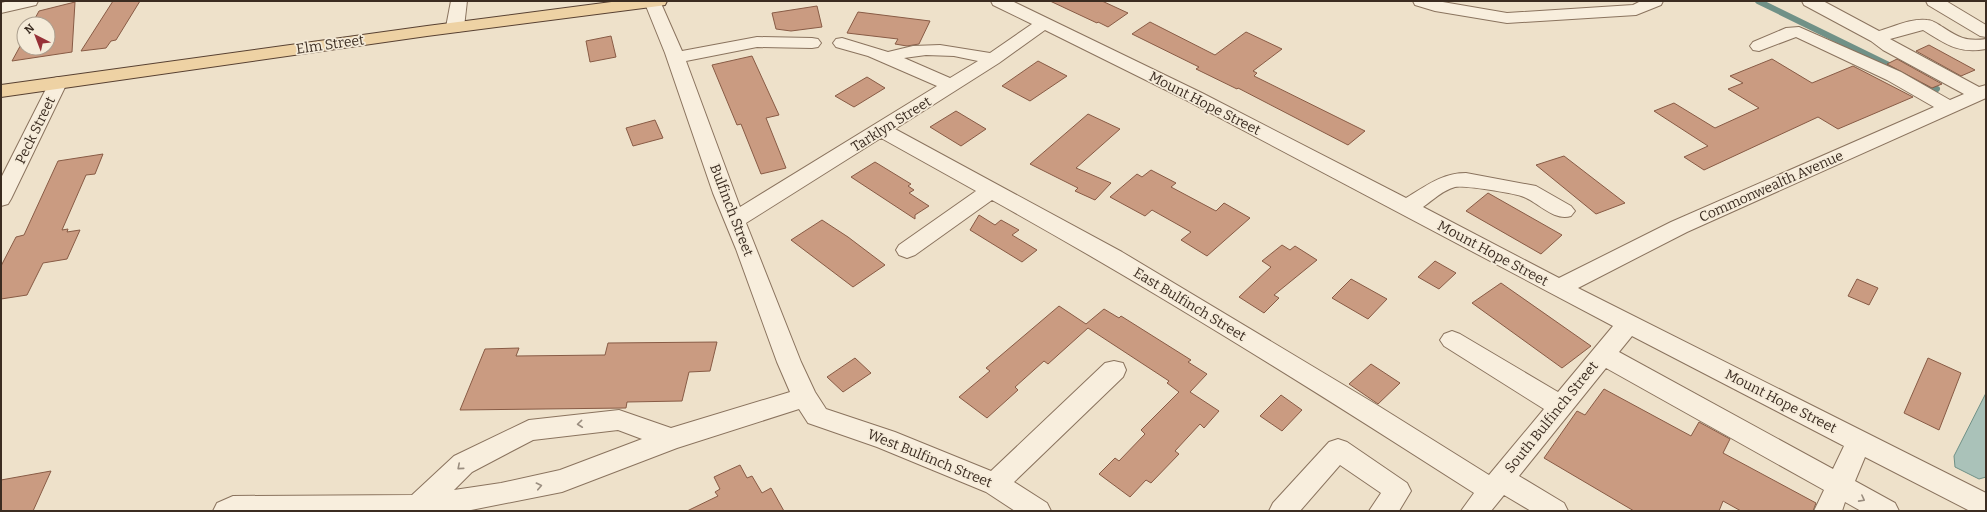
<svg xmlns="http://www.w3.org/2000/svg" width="1987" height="512" font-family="Bitter,serif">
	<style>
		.water { fill: #aac2b9; stroke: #709187 }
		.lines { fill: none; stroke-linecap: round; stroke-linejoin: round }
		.stream { stroke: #709187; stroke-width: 6 }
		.building { fill: #ca9b81; stroke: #885b45 }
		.minor-casing { stroke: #8a735e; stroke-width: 2 }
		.major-casing { stroke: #584132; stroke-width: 2 }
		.minor { fill: #f8eedd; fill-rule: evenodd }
		.major { fill: #eed2a4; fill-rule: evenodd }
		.oneway { stroke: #9a8d7f }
		.labels { text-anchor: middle; stroke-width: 3.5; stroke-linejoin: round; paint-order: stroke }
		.street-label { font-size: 14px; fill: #3b2c21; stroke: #f5ebd9 }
	</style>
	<rect width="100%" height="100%" fill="#eee1ca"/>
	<!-- water -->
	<path class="water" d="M1986 393V477L1979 479 1955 467 1954 456Z"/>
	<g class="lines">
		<!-- stream -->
		<g class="stream">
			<path d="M1758 1 1907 74"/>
			<path d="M1925 83 1937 89"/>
		</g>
	</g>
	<!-- building -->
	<g class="building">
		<path d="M113 1H140L116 40 111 41 106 48 81 51Z"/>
		<path d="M1050 1H1102L1128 13 1108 27 1098 22 1097 23Z"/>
		<path d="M75 2 72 52 12 61 24 39V48H48V24H32L39 11Z"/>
		<path d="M817 6 822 27 791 31 776 29 772 13Z"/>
		<path d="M858 12 930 21 919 44 907 46 895 44 898 39 847 33Z"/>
		<path d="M1150 22 1215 55 1246 32 1282 49 1253 71 1257 73 1254 76 1365 131 1348 145 1238 88 1237 89 1196 69 1199 67 1132 34Z"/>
		<path d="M611 36 616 57 590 62 586 41Z"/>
		<path d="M1929 45 1975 70 1961 76 1916 51Z"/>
		<path d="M752 56 779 115 766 118 786 168 761 174 741 124 737 125 712 65Z"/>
		<path d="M1772 59 1812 83 1853 66 1913 97 1838 129 1818 117 1704 170 1684 157 1708 146 1654 111 1674 103 1715 128 1759 108 1728 89 1743 83 1730 76Z"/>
		<path d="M1897 59 1942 84 1932 88 1887 64Z"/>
		<path d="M1038 61 1067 76 1030 101 1002 86Z"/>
		<path d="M867 77 885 88 854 107 835 96Z"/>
		<path d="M956 111 986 129 961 146 930 127Z"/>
		<path d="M1088 114 1120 129 1076 168 1111 183 1095 200 1075 191 1078 188 1030 164Z"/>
		<path d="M655 120 663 138 633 146 626 128Z"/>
		<path d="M103 154 95 174 86 175 62 230 68 229 67 232 80 230 67 259 43 263 27 295 1 299V266L16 237 24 235 58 161Z"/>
		<path d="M1564 156 1625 203 1596 214 1536 165Z"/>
		<path d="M875 162 911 184 908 186 914 190 909 193 929 206 915 215V219L851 177Z"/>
		<path d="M1151 170 1176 183 1171 187 1216 211 1224 203 1250 218 1207 256 1181 240 1191 232 1152 210 1145 216 1110 197 1137 174 1142 177Z"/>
		<path d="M1488 193 1562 235 1541 254 1466 211Z"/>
		<path d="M979 215 995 225 1001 220 1019 230 1012 235 1037 250 1022 262 970 230Z"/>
		<path d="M822 220 848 237 885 265 853 287 791 240Z"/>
		<path d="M1282 245 1290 250 1295 246 1317 260 1274 295 1279 298 1264 313 1239 297 1271 267 1262 261Z"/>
		<path d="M1435 261 1456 273 1439 289 1418 277Z"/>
		<path d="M1351 279 1387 299 1368 319 1332 298Z"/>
		<path d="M1857 279 1878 288 1869 305 1848 296Z"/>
		<path d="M1501 283 1591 346 1562 368 1472 303Z"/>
		<path d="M1059 306 1086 324 1104 309 1119 318 1121 316 1191 360 1188 362 1207 374 1190 392 1219 411 1204 428 1200 424 1175 451 1179 454 1151 483 1146 480 1130 497 1099 474 1115 458 1119 461 1145 434 1141 430 1179 392 1167 383 1169 381 1088 328 1048 364 1044 361 1015 387 1018 390 987 418 959 397 990 371 986 368Z"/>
		<path d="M717 342 710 371 689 372 682 401 627 402 626 408 460 410 485 349 519 348 516 356 605 355 608 343Z"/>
		<path d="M855 358 871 373 843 392 827 377Z"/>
		<path d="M1928 358 1961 373 1939 430 1904 413Z"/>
		<path d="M1371 364 1400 383 1378 404 1349 384Z"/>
		<path d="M1604 389 1691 436 1699 422 1730 439 1723 453 1816 503 1813 511H1741L1723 501 1719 511H1634L1544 458 1577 411 1585 415Z"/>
		<path d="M1281 395 1302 410 1282 431 1260 416Z"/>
		<path d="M740 465 747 478 752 476 762 493 771 488 784 511H687L718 496 715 492 720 489 714 477Z"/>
		<path d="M51 471 33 511H1V480Z"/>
	</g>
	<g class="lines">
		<!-- minor casing -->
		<g class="minor-casing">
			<g id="minor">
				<path d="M9 1H38L36 5 1 13V3Z"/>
				<path d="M451 1H467L464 27 461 31 455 32 449 31 446 27Z"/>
				<path d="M644 1H660L682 51 757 37 812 38 818 39 821 43 818 47 812 48 757 47 686 61 740 207 937 86 868 56 836 47 833 43 836 39 842 38 888 52 913 46 940 45 990 53 1032 24 993 5 991 1H1012L1202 93 1406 198C1426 186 1442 173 1466 173L1536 186 1571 206 1575 211 1571 216C1554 221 1540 204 1524 197 1515 193 1464 185 1455 187 1443 190 1433 200 1423 207L1559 278 1671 222 1934 107 1887 80 1796 37 1759 51 1753 50 1750 46 1753 42 1786 28 1799 27 1901 72 1950 100 1964 94 1883 50 1871 41 1804 5 1802 1H1823L1879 31C1893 27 1911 18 1927 20 1932 20 1936 23 1941 26 1958 37 1965 42 1986 39V49C1958 54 1946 44 1923 30L1890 39 1979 87 1986 85V98L1687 232 1578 288 1986 493V511H1970L1865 457 1855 481 1895 503 1899 511H1861L1845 502 1842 511H1814L1824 490 1606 368 1519 476 1564 503 1568 511H1531L1504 495 1491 511H1461L1474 493C1315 391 1156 291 992 200L915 255 907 258 899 255 896 250 899 245 976 191 881 138 746 223 801 362 815 392 826 409 895 432 991 471 1105 363 1114 361 1123 363 1126 370 1123 377 1014 482 1047 503 1051 511H1015L986 492 877 447 808 423 799 409 677 448 562 492 466 511H213L217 503 233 496 412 495 454 456 529 420 619 410 671 428 790 392 777 362 736 249 713 193 665 53ZM1045 30 1188 101 1613 326 1558 392 1460 334 1452 331 1444 334 1440 340 1444 346 1544 409 1489 475 1377 405 1122 252 895 129 999 63ZM926 55 954 56 978 61 950 78 904 58ZM1632 336 1844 446 1833 469 1619 352ZM618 430 642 439 560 470 501 483 454 490 472 472 533 440Z"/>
				<path d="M1413 1H1437L1507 13 1633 5 1641 1H1663L1661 5 1636 15 1507 23 1435 11 1415 5Z"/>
				<path d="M1926 1H1946L1986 25V37L1980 36 1928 5Z"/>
				<path d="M58 77 65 79 67 83 11 199 8 204 1 206V178L49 83 51 79Z"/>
				<path d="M1338 439 1347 442 1407 483 1411 491 1399 511H1369L1381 493 1340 465 1300 511H1269L1273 503 1329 442Z"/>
			</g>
		</g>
		<!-- major casing -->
		<g class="major-casing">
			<path id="major" d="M619 1H667L665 5 659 6 427 36 1 97V85L427 26Z"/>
		</g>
		<!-- minor -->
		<use href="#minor" class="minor"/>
		<!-- major -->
		<use href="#major" class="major"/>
	</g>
	<!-- one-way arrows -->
	<defs><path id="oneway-chevron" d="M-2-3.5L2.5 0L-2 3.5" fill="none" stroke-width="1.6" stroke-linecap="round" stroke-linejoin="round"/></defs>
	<g class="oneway">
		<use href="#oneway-chevron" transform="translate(580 424) rotate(174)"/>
		<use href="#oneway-chevron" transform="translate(460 467) rotate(139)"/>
		<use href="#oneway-chevron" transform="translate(539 486) rotate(-12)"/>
		<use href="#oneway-chevron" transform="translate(1862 499) rotate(28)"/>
	</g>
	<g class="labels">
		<!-- street labels -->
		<g class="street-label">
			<text transform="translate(330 44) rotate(-8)" y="5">Elm Street</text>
			<text transform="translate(1205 103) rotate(27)" y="5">Mount Hope Street</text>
			<text transform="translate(891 124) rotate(-32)" y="5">Tarklyn Street</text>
			<text transform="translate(35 130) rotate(-64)" y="5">Peck Street</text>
			<text transform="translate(1771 186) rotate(-24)" y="5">Commonwealth Avenue</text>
			<text transform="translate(732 210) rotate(69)" y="5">Bulfinch Street</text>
			<text transform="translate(1493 253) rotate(28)" y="5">Mount Hope Street</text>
			<text transform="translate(1190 304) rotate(31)" y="5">East Bulfinch Street</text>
			<text transform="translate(1781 401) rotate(27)" y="5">Mount Hope Street</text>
			<text transform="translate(1551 417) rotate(-51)" y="5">South Bulfinch Street</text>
			<text transform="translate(930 458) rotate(22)" y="5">West Bulfinch Street</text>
		</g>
	</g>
	<!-- border -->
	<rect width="1987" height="512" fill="none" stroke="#3b2c21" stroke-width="4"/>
	<!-- north arrow -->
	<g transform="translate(36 36) rotate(318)"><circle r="19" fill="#f5ebd9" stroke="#ab9f8f"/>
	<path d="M0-3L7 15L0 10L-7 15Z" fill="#973037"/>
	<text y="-6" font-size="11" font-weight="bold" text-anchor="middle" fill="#3b2c21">N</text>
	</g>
</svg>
